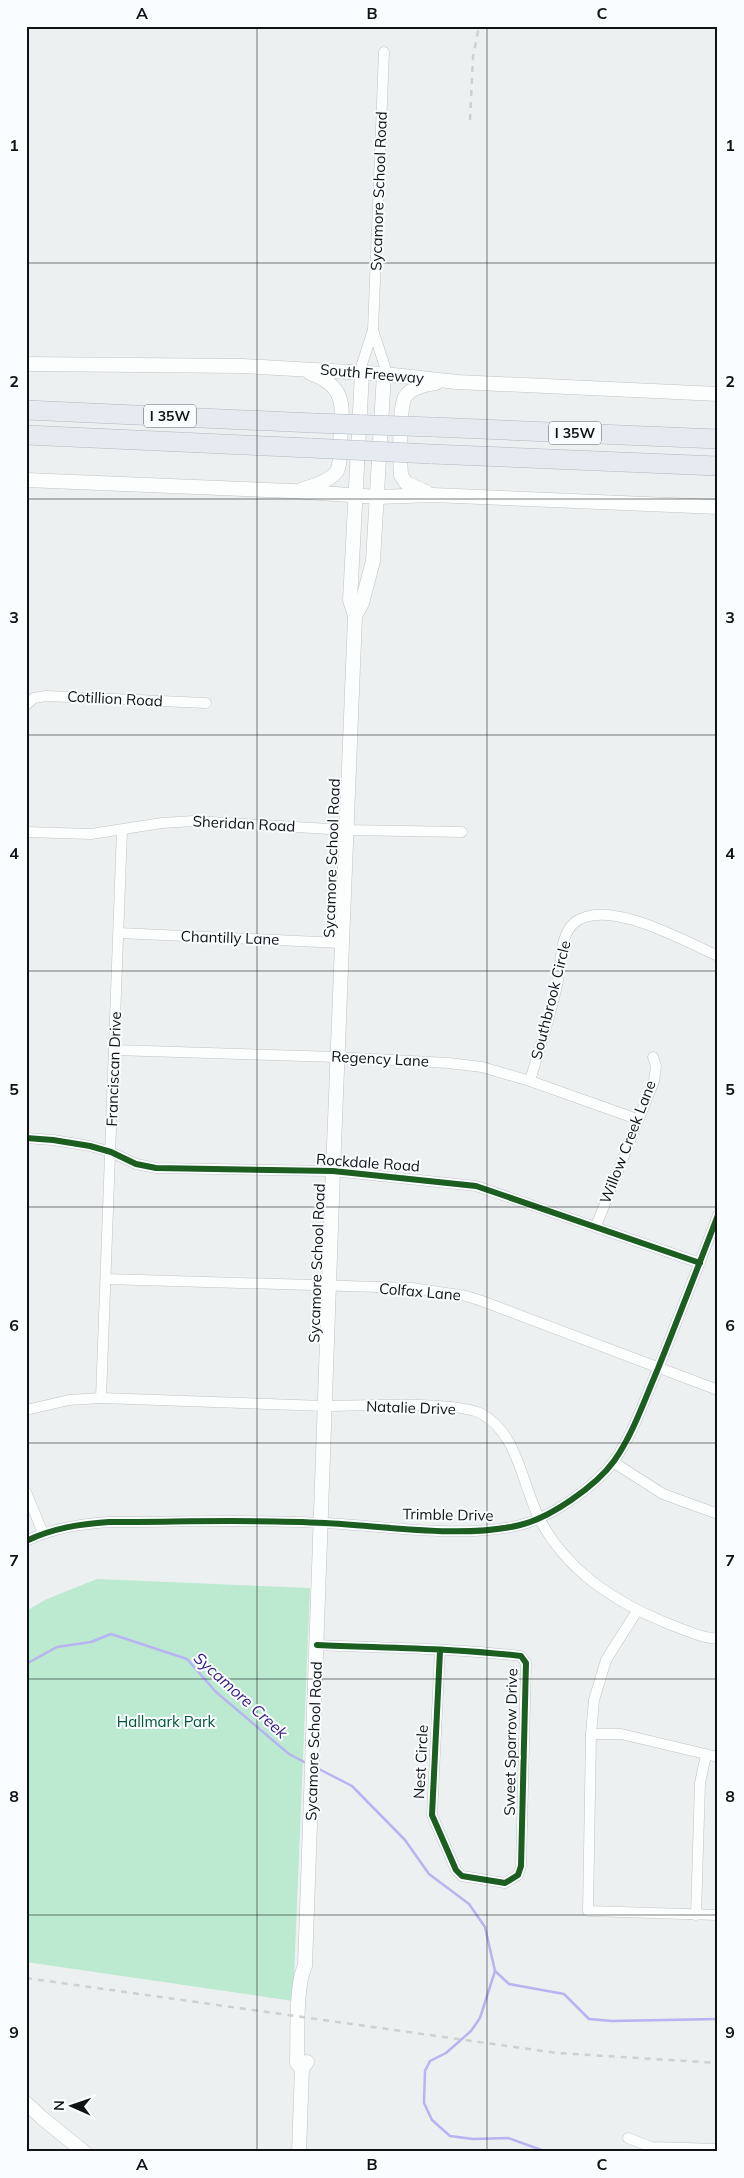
<svg xmlns="http://www.w3.org/2000/svg" width="744" height="2178" font-family="Mulish,sans-serif">
	<style>
		.green { fill: #bbead1 }
		.lines { fill: none; stroke-linecap: round; stroke-linejoin: round }
		.stream { stroke: #b8b3f1; stroke-width: 2.5 }
		.street-casing { stroke: #c0c3c4; stroke-width: 11 }
		.secondary-casing { stroke: #c0c3c4; stroke-width: 15 }
		.highway-casing { stroke: #b0b7be; stroke-width: 20 }
		.street { stroke: #fcfdfd; stroke-width: 10 }
		.secondary { stroke: #fcfdfd; stroke-width: 14 }
		.highway { stroke: #e5ebf1; stroke-width: 19 }
		.rail { stroke: #cfd0d0; stroke-width: 2.5; stroke-dasharray: 6 6; stroke-linecap: butt }
		.highway-bridge-casing { stroke: #b0b7be; stroke-width: 20; stroke-linecap: butt }
		.highway-bridge { stroke: #e5ebf1; stroke-width: 19 }
		.cycleway-casing { stroke: #f9fdff; stroke-width: 9 }
		.cycleway { stroke: #1b5e20; stroke-width: 6 }
		.grid { fill: none; stroke: #101213; stroke-width: 1; stroke-opacity: 0.55 }
		.labels { text-anchor: middle; stroke-width: 4; stroke-linejoin: round; paint-order: stroke }
		.shield { fill: #f9fdff; stroke: #56585a; stroke-width: 1 }
		.shield-label { font-size: 14px; font-weight: bold; fill: #101213 }
		.street-label { font-size: 15px; fill: #101213; stroke: #f9fdff }
		.park-label { font-size: 15px; fill: #005634; stroke: #f9fdff }
		.water-label { font-size: 16px; font-style: italic; fill: #361a7f; stroke: #f9fdff }
		.neatline { fill: none; stroke: #101213; stroke-width: 2 }
		.grid-label { font-size: 16px; text-anchor: middle; font-weight: bold; fill: #101213 }
	</style>
	<rect width="100%" height="100%" fill="#ecf0f1"/>
	<!-- green -->
	<path class="green" d="M97 1579 310 1588 293 2001 26 1962V1611L47 1599Z"/>
	<g class="lines">
		<!-- stream -->
		<g class="stream">
			<path d="M26 1664 57 1647 91 1642 111 1634 187 1659 216 1692 289 1754 308 1764"/>
			<path d="M317 1768 352 1786 405 1840 429 1874 469 1904 485 1927 495 1971 509 1984 564 1994 589 2019 612 2021 718 2019"/>
			<path d="M495 1971 480 2018 471 2031 446 2053 430 2061 425 2071 424 2103 432 2120 450 2136 473 2139 508 2138 547 2152"/>
		</g>
		<!-- street casing -->
		<g class="street-casing">
			<g id="street">
				<path d="M373 330 385 367 384 374"/>
				<path d="M362 373V364L373 330 384 52"/>
				<path d="M26 705 34 698 46 696 206 703"/>
				<path d="M26 832 91 834 162 823 194 821 346 830 462 832"/>
				<path d="M119 933 341 943"/>
				<path d="M114 1050 337 1057 448 1063 482 1067 530 1081 637 1119"/>
				<path d="M530 1081C539 1049 550 1018 557 985 561 968 559 936 574 923 606 896 686 942 718 956"/>
				<path d="M26 1138 53 1140 90 1146 111 1152 136 1164 156 1168 333 1171 476 1186 700 1263"/>
				<path d="M596 1226 654 1081 656 1066 653 1057"/>
				<path d="M106 1279 412 1288 466 1296 482 1301 718 1390"/>
				<path d="M101 1398 122 830"/>
				<path d="M26 1410 69 1400 101 1398C176 1400 250 1404 324 1406 359 1406 456 1400 482 1414 518 1434 522 1484 539 1518 566 1570 612 1600 664 1622 682 1629 699 1637 718 1639"/>
				<path d="M613 1462 663 1494 718 1514"/>
				<path d="M26 1492 43 1533"/>
				<path d="M26 1541C53 1528 80 1524 109 1522 181 1522 253 1519 325 1523 384 1526 463 1539 520 1525 550 1518 596 1486 614 1461 633 1434 644 1401 657 1371 678 1319 698 1267 718 1215"/>
				<path d="M637 1611 606 1660 594 1700 591 1734 588 1911 718 1915"/>
				<path d="M317 1645C385 1648 454 1648 521 1656L526 1663 521 1866 518 1875 505 1883 462 1876 456 1870 432 1815 440 1651"/>
				<path d="M591 1734H621L718 1757"/>
				<path d="M696 1915 700 1783 706 1755"/>
				<path d="M628 2138 651 2147 718 2149"/>
			</g>
		</g>
		<!-- secondary casing -->
		<g class="secondary-casing">
			<g id="secondary">
				<path d="M26 364 243 366 384 374 457 382 718 394"/>
				<path d="M26 480 292 491 378 497 433 495 718 507"/>
				<path d="M303 489C314 486 330 481 337 471 341 464 340 451 340 444 342 409 349 387 310 373"/>
				<path d="M426 492 406 483 401 475C400 461 399 407 405 397 410 388 427 384 436 383"/>
				<path d="M355 616 362 603 373 561 384 374"/>
				<path d="M302 2068 297 2063C298 2039 295 1986 305 1966L333 1171 355 616 350 600 362 373"/>
				<path d="M26 2103 41 2117 84 2152"/>
				<path d="M299 2152 302 2068 307 2062"/>
			</g>
		</g>
		<!-- highway casing -->
		<g class="highway-casing">
			<g id="highway">
				<path d="M26 410 313 423"/>
				<path d="M432 427 718 439"/>
				<path d="M26 435 311 448"/>
				<path d="M431 454 718 466"/>
			</g>
		</g>
		<!-- street -->
		<use href="#street" class="street"/>
		<!-- secondary -->
		<use href="#secondary" class="secondary"/>
		<!-- highway -->
		<use href="#highway" class="highway"/>
		<!-- rail -->
		<g class="rail">
			<path d="M470 120 473 57 479 26"/>
			<path d="M26 1978 557 2053 718 2063"/>
		</g>
		<!-- highway-bridge casing -->
		<g class="highway-bridge-casing">
			<g id="highway-bridge">
				<path d="M313 423 432 427"/>
				<path d="M311 448 431 454"/>
			</g>
		</g>
		<!-- highway-bridge -->
		<use href="#highway-bridge" class="highway-bridge"/>
		<!-- cycleway casing -->
		<g class="cycleway-casing">
			<g id="cycleway">
				<path d="M26 1138 53 1140 90 1146 111 1152 136 1164 156 1168 333 1171 476 1186 700 1263"/>
				<path d="M26 1541C53 1528 80 1524 109 1522 181 1522 253 1519 325 1523 384 1526 463 1539 520 1525 550 1518 596 1486 614 1461 633 1434 644 1401 657 1371 678 1319 698 1267 718 1215"/>
				<path d="M317 1645C385 1648 454 1648 521 1656L526 1663 521 1866 518 1875 505 1883 462 1876 456 1870 432 1815 440 1651"/>
			</g>
		</g>
		<!-- cycleway -->
		<use href="#cycleway" class="cycleway"/>
	</g>
	<!-- grid -->
	<path class="grid" d="M257 26V2152M487 26V2152M26 263H718M26 499H718M26 735H718M26 971H718M26 1207H718M26 1443H718M26 1679H718M26 1915H718"/>
	<g class="labels">
		<!-- shield labels -->
		<g class="shield">
			<rect x="144" y="404.5" width="52" height="23" rx="4"/>
			<rect x="549" y="421.5" width="52" height="23" rx="4"/>
		</g>
		<g class="shield-label">
			<text x="170" y="421">I 35W</text>
			<text x="575" y="438">I 35W</text>
		</g>
		<!-- street labels -->
		<g class="street-label">
			<text transform="translate(379 191) rotate(-88)" y="5">Sycamore School Road</text>
			<text transform="translate(372 374) rotate(5)" y="5">South Freeway</text>
			<text transform="translate(115 699) rotate(3)" y="5">Cotillion Road</text>
			<text transform="translate(244 824) rotate(3)" y="5">Sheridan Road</text>
			<text transform="translate(332 858) rotate(-88)" y="5">Sycamore School Road</text>
			<text transform="translate(230 938) rotate(2)" y="5">Chantilly Lane</text>
			<text transform="translate(551 1000) rotate(-76)" y="5">Southbrook Circle</text>
			<text transform="translate(380 1059) rotate(3)" y="5">Regency Lane</text>
			<text transform="translate(114 1069) rotate(-88)" y="5">Franciscan Drive</text>
			<text transform="translate(628 1142) rotate(-69)" y="5">Willow Creek Lane</text>
			<text transform="translate(368 1163) rotate(4)" y="5">Rockdale Road</text>
			<text transform="translate(317 1263) rotate(-88)" y="5">Sycamore School Road</text>
			<text transform="translate(420 1292) rotate(5)" y="5">Colfax Lane</text>
			<text transform="translate(411 1408) rotate(2)" y="5">Natalie Drive</text>
			<text transform="translate(448 1515) rotate(1)" y="5">Trimble Drive</text>
			<text transform="translate(314 1741) rotate(-88)" y="5">Sycamore School Road</text>
			<text transform="translate(511 1742) rotate(-89)" y="5">Sweet Sparrow Drive</text>
			<text transform="translate(421 1762) rotate(-87)" y="5">Nest Circle</text>
		</g>
		<!-- park labels -->
		<g class="park-label">
			<text x="166" y="1727">Hallmark Park</text>
		</g>
		<!-- water labels -->
		<g class="water-label">
			<text transform="translate(241 1695) rotate(42)" y="6">Sycamore Creek</text>
		</g>
	</g>
	<!-- border -->
	<rect width="744" height="2178" fill="none" stroke="#f9fdff" stroke-width="55"/>
	<!-- north arrow -->
	<g transform="translate(72 2106) rotate(272)" stroke="#f9fdff" stroke-width="4" paint-order="stroke">
	<path d="M0-4L9 19L0 12L-9 19Z" fill="#101213"/>
	<text y="-8" font-size="14" font-weight="bold" text-anchor="middle" fill="#101213">N</text>
	</g>
	<rect x="28" y="28" width="688" height="2122" class="neatline"/>
	<g class="grid-label">
		<text x="142" y="19">A</text>
		<text x="372" y="19">B</text>
		<text x="602" y="19">C</text>
		<text x="14" y="151">1</text>
		<text x="730" y="151">1</text>
		<text x="14" y="387">2</text>
		<text x="730" y="387">2</text>
		<text x="14" y="623">3</text>
		<text x="730" y="623">3</text>
		<text x="14" y="859">4</text>
		<text x="730" y="859">4</text>
		<text x="14" y="1095">5</text>
		<text x="730" y="1095">5</text>
		<text x="14" y="1331">6</text>
		<text x="730" y="1331">6</text>
		<text x="14" y="1566">7</text>
		<text x="730" y="1566">7</text>
		<text x="14" y="1802">8</text>
		<text x="730" y="1802">8</text>
		<text x="14" y="2038">9</text>
		<text x="730" y="2038">9</text>
		<text x="142" y="2170">A</text>
		<text x="372" y="2170">B</text>
		<text x="602" y="2170">C</text>
	</g>
</svg>
